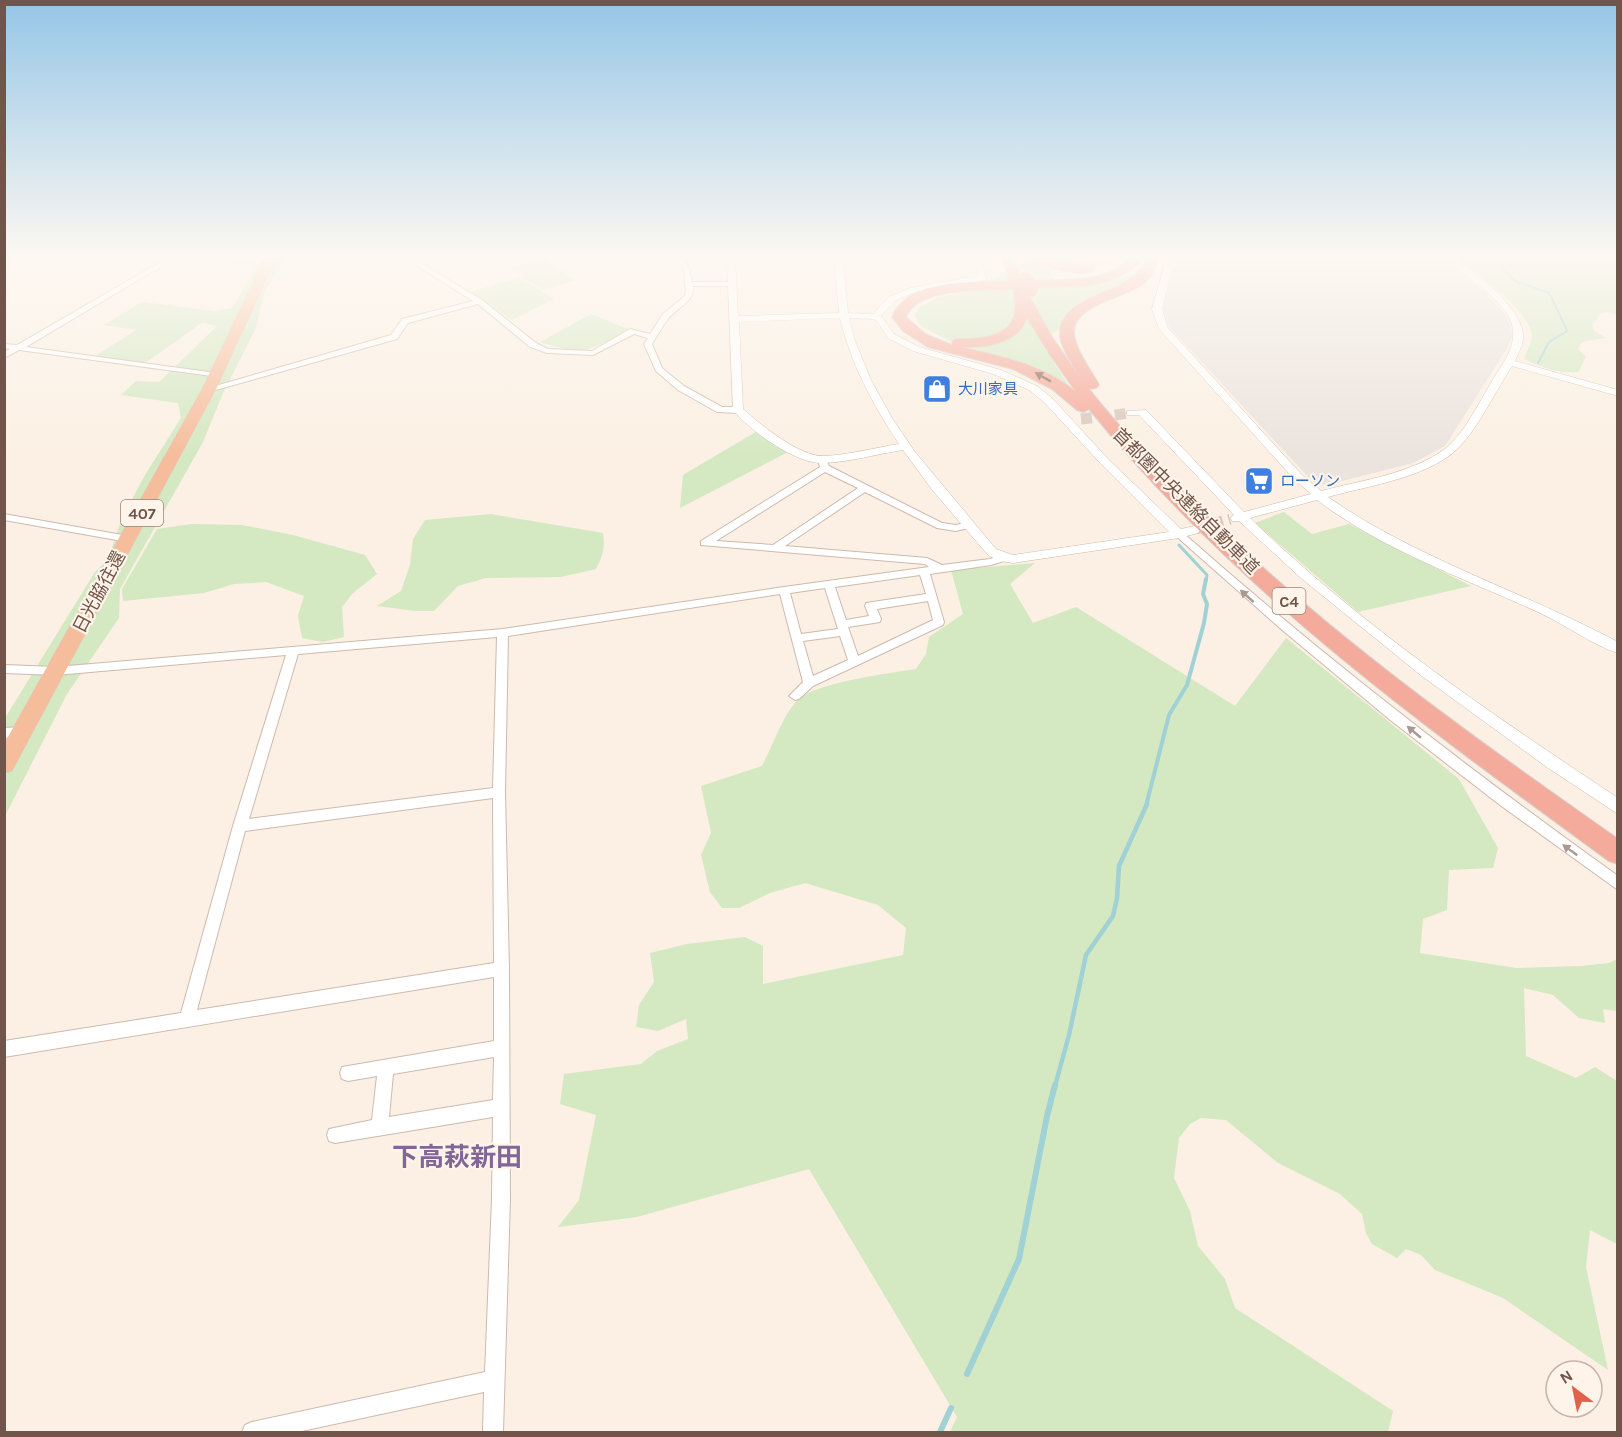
<svg xmlns="http://www.w3.org/2000/svg" width="1622" height="1437" font-family="Karla,'Noto Sans JP',sans-serif">
	<style>
		.industrial { fill: #ebe3dd }
		.green { fill: #d4e8c2 }
		.lines { fill: none; stroke-linecap: round; stroke-linejoin: round }
		.stream-far4 { stroke: #9fd1d5; stroke-width: 2 }
		.stream-far3 { stroke: #9fd1d5; stroke-width: 3 }
		.stream-far2 { stroke: #9fd1d5; stroke-width: 4 }
		.stream-far1 { stroke: #9fd1d5; stroke-width: 4.5 }
		.stream { stroke: #9fd1d5; stroke-width: 6 }
		.tertiary-tunnel { stroke: #d9c9bd; stroke-width: 11; stroke-dasharray: 11 6; stroke-linecap: butt }
		.minor-casing { stroke: #ceb9ad; stroke-width: 2 }
		.tertiary-casing { stroke: #ceb9ad; stroke-width: 1 }
		.trunk-casing { stroke: #d8cfcc; stroke-width: 1 }
		.motorway-casing { stroke: #d8cfcc; stroke-width: 2 }
		.minor { fill: #fff; fill-rule: evenodd }
		.tertiary { fill: #fff; fill-rule: evenodd }
		.trunk { fill: #f6bd9c; fill-rule: evenodd }
		.motorway { fill: #f4ab9b; fill-rule: evenodd }
		.motorway-bridge-casing { stroke: #d8cfcc; stroke-width: 15; stroke-linecap: butt }
		.motorway-bridge { stroke: #f4ab9b; stroke-width: 14 }
		.oneway { fill: #8c665a }
		.oneway2 { fill: #aa9992 }
		.labels { text-anchor: middle; stroke-width: 4.5; stroke-linejoin: round; paint-order: stroke }
		.far-shop-label { font-size: 15px; fill: #366cbe; stroke: #fef4e9; text-anchor: start }
		.shield { fill: #fef4e9; stroke: #9c857a; stroke-width: 1.5 }
		.shield-label { font-size: 16px; font-weight: bold; fill: #72554a }
		.street-label { font-size: 18px; fill: #72554a; stroke: #fef4e9 }
		.near-quarter-label { font-size: 26px; font-weight: bold; fill: #826696; stroke: #fef4e9 }
	</style>
	<rect width="100%" height="100%" fill="#fbf0e3"/>
	<!-- industrial -->
	<path class="industrial" d="M1177 257H1445L1497 305 1508 319 1513 335 1506 350 1445 446 1413 463 1326 485 1312 481 1171 329 1165 319 1163 308Z"/>
	<!-- green -->
	<g class="green">
		<path d="M262 257H286L264 293 256 328 223 393 203 442 120 589 119 618 67 694 5 816V718L95 572 108 559 122 518 145 475 181 418 178 403 121 395 136 381 159 382 217 326 202 323 145 363 95 356 136 330 104 325 142 302 215 311 232 308Z"/>
		<path d="M1025 257H1121L1120 260C1087 271 1075 267 1042 259L1059 286 1093 285 1139 273 1140 276 1071 308 1063 327 1040 341 1071 389 965 349 921 326 914 315 920 307 938 297 965 293 989 280 1026 264Z"/>
		<path d="M1457 257H1617V316L1610 312 1601 313 1592 326 1595 331 1606 338 1582 342 1578 349 1586 357 1578 372C1558 374 1541 367 1524 359 1526 352 1531 344 1532 337 1532 312 1476 273 1457 257Z"/>
		<path d="M542 258 575 280 542 290 509 268Z"/>
		<path d="M519 277 554 299 512 320 471 292Z"/>
		<path d="M591 314 633 331 579 353 540 342Z"/>
		<path d="M759 430 790 451 680 508 683 475Z"/>
		<path d="M1284 512 1312 534 1349 524 1471 586 1358 612 1255 523Z"/>
		<path d="M491 514 603 533C605 548 603 556 596 569L561 577 486 578 458 586 434 611H415L377 606 401 591 410 565 413 539 425 520Z"/>
		<path d="M192 524 242 525 293 535 365 555 377 574 353 593 342 607 344 637 323 642 302 638 298 616 304 596 266 582 234 584 204 593 123 601 122 589 157 529Z"/>
		<path d="M1035 563 1010 584 1033 623 1076 607 1235 706 1286 638 1459 779 1498 848 1493 868 1449 870 1447 910 1423 919 1420 953 1516 968 1581 966 1609 963 1617 959V1011L1603 1009 1605 1023 1579 1018 1553 995 1524 988 1526 1056 1576 1078 1595 1067 1617 1081V1244L1590 1230 1586 1267 1608 1370 1503 1298 1435 1270 1421 1255 1406 1249 1397 1258 1372 1244 1366 1233 1362 1214 1340 1194 1278 1163 1226 1120 1201 1118 1190 1124 1179 1138 1174 1178 1190 1211 1198 1246 1225 1279 1235 1308 1393 1411 1388 1432H950L957 1417 809 1169 637 1217 558 1227 579 1200 596 1115 560 1104 564 1074 641 1064 657 1051 688 1039 686 1019 658 1031 636 1027 639 1005 654 982 650 953 687 944 745 937 763 946V984L903 955 906 928 878 905 805 883 770 893 739 908H722L710 892 701 855 711 833 701 786 762 766C772 748 784 711 800 698 821 682 890 673 916 669L926 654 929 637 963 614 951 570Z"/>
	</g>
	<g class="lines">
		<!-- stream-far4 -->
		<path class="stream-far4" d="M1492 257 1515 281 1549 293 1566 328 1567 331 1549 342 1538 363"/>
		<!-- stream-far3 -->
		<path class="stream-far3" d="M1179 545 1207 575 1206 581"/>
		<!-- stream-far2 -->
		<path class="stream-far2" d="M1146 806 1169 715 1187 685 1204 623 1207 604 1203 594 1206 579"/>
		<!-- stream-far1 -->
		<path class="stream-far1" d="M1055 1086 1069 1035 1086 955 1113 916 1117 898 1119 866 1147 804"/>
		<!-- stream -->
		<g class="stream">
			<path d="M967 1374 1019 1259 1047 1116 1055 1085"/>
			<path d="M940 1432 951 1408"/>
		</g>
		<!-- tertiary-tunnel -->
		<g class="tertiary-tunnel">
			<path d="M1081 419 1131 413"/>
			<path d="M1196 529 1230 519"/>
		</g>
		<!-- minor casing -->
		<g class="minor-casing">
			<g id="minor">
				<path d="M169 257H177L26 347 216 373 220 375 219 377 19 350 4 358V352L10 349 4 348V344L17 345Z"/>
				<path d="M211 257H231L271 264 268 266Z"/>
				<path d="M403 257H411L482 300 536 343 548 349 592 351 630 329 650 334 663 314 685 296 686 291 683 268 676 257H682L689 268 692 282H730L733 284 730 286H693C695 302 676 308 668 319 662 327 657 336 652 344L662 368 684 386 722 407H738L742 410 738 413 717 412 678 390 656 371 644 344 648 338 634 334 593 355 547 353 530 347 478 304 408 323 397 339 212 391 205 389 391 335 402 319 473 301Z"/>
				<path d="M822 457 825 458 829 466 942 523 956 525 969 522 974 525 972 527 956 531 937 528 865 492 785 546 927 558 942 565 990 559 1003 555 1008 558 1007 560 991 565 930 574 944 622 943 625 813 686 799 699 795 700 789 696 803 682 780 594 508 636 505 792 509 969 510 1199 503 1432H483L484 1392 297 1432H242L245 1425 252 1422 485 1372 492 1199 493 1117 335 1143 329 1141 327 1135 329 1129 372 1120 377 1076 348 1081 342 1079 340 1073 342 1067 494 1041V977L4 1057V1041L181 1013 233 826 286 655 56 675 4 673V665L56 667 503 629 784 587 929 567 925 564 701 545V541L820 467 818 460ZM825 472 858 488 773 545 716 541ZM920 575 926 594 866 603 865 606 869 616 846 620 835 587ZM825 588 838 629 801 634 790 593ZM928 601 933 620 858 656 848 627 880 622 881 619 877 609ZM840 636 848 660 813 676 803 641ZM497 637 493 788 249 819 298 654ZM493 798 494 963 197 1010 245 831ZM494 1057 493 1100 389 1117 393 1074Z"/>
				<path d="M4 514 128 536 133 539 128 542 4 520Z"/>
				<path d="M1179 531 1182 532C1321 655 1467 768 1618 876V890L1500 805 1389 719 1281 629 1176 536V532Z"/>
				<path d="M23 727 27 729 29 732 27 735 4 738V728Z"/>
			</g>
		</g>
		<!-- tertiary casing -->
		<g class="tertiary-casing">
			<g id="tertiary">
				<path d="M727 257H735L738 316 839 313 834 257H842L848 313 873 314 889 297 910 288 978 276 973 257H981L986 280 915 292 895 301 881 316 894 334 919 347 1001 370 1037 386 1053 399 1109 460 1181 529 1194 526 1200 530 1198 533 1179 538 1013 563 999 561 988 555 933 491 903 450C877 454 850 462 824 463 797 465 749 430 733 410ZM840 318C851 364 873 405 899 444 874 448 848 455 824 456 800 457 761 425 743 409L739 322ZM849 318 873 319 877 321 888 338 913 351 993 374 1029 390 1045 403 1101 464 1169 532 1013 555 996 549 915 452 892 418 871 380 855 341Z"/>
				<path d="M1167 257H1175L1162 309 1168 328 1301 474 1321 491C1362 480 1412 474 1446 448 1465 433 1482 397 1495 376 1507 358 1520 339 1509 317 1497 295 1464 276 1446 257H1455C1476 275 1520 305 1523 334 1524 344 1519 352 1515 361L1618 390V396L1512 366C1496 390 1476 433 1455 451 1425 478 1367 486 1328 497 1417 559 1522 591 1618 642V653C1594 646 1564 624 1540 613 1464 578 1384 551 1317 500L1250 518C1360 625 1490 713 1618 798V814L1548 768 1423 677 1302 579 1239 521H1232L1230 518 1234 515 1139 415H1127V411L1146 410 1244 512 1311 494 1293 478 1159 329 1152 309Z"/>
			</g>
		</g>
		<!-- trunk casing -->
		<g class="trunk-casing">
			<path id="trunk" d="M265 257H277L216 389 12 771 4 773V744L202 389Z"/>
		</g>
		<!-- motorway casing -->
		<g class="motorway-casing">
			<g id="motorway">
				<path d="M1001 257H1013L1021 281C1053 279 1104 285 1128 260L1127 257H1139L1140 260C1116 292 1061 286 1025 288L1052 337 1078 374C1072 363 1061 348 1060 336 1058 292 1130 297 1146 261L1143 257H1156L1158 261C1154 271 1151 277 1143 284 1124 299 1066 305 1075 339 1079 355 1091 370 1099 385L1096 388 1089 389C1122 431 1160 469 1197 506 1325 632 1471 736 1618 839V864L1609 861C1424 726 1234 589 1089 409L1083 412 1077 410 1052 389 1013 369 928 347 903 331 892 317C909 277 973 283 1010 281ZM1013 289C1014 295 1016 302 1015 308 1015 337 980 339 958 339L953 340 952 345 925 334 906 317C918 286 985 291 1013 289ZM1027 318 1050 355 1076 392C1042 364 1002 357 961 347 985 348 1018 344 1027 318Z"/>
				<path d="M1029 257C1046 257 1075 263 1093 267L1094 270C1084 279 1039 267 1029 257Z"/>
			</g>
		</g>
		<!-- minor -->
		<use href="#minor" class="minor"/>
		<!-- tertiary -->
		<use href="#tertiary" class="tertiary"/>
		<!-- trunk -->
		<use href="#trunk" class="trunk"/>
		<!-- motorway -->
		<use href="#motorway" class="motorway"/>
		<!-- motorway-bridge casing -->
		<g class="motorway-bridge-casing">
			<path id="motorway-bridge" d="M1026 279 1031 290"/>
		</g>
		<!-- motorway-bridge -->
		<use href="#motorway-bridge" class="motorway-bridge"/>
	</g>
	<!-- one-way arrows -->
	<defs><path id="oneway-solid" d="M-6-.8H1V-3.2L6.5 0L1 3.2V.8H-6Z" transform="scale(1.5)"/></defs>
	<use class="oneway" href="#oneway-solid" transform="translate(1043 377) rotate(-151)"/>
	<g class="oneway2">
		<use href="#oneway-solid" transform="translate(1247 596) rotate(-138)"/>
		<use href="#oneway-solid" transform="translate(1414 732) rotate(-140)"/>
		<use href="#oneway-solid" transform="translate(1570 850) rotate(-144)"/>
	</g>
	<!-- sky -->
	<linearGradient id="sky" x2="0" y2="1"><stop stop-color="#95c6e6"/><stop offset="0.56" stop-color="#fdf8f2"/><stop offset="1" stop-color="#fdf8f2" stop-opacity="0"/></linearGradient>
	<rect width="1622" height="458" fill="url(#sky)"/>
	<!-- icons -->
	<defs>
		<g id="shop-square" transform="scale(1.5)"><rect x="-9" y="-9" width="18" height="18" rx="4" fill="#3f7fe0" stroke="#fef4e9"/><path d="M-5-2.5h2.3a2.7 3.5 0 0 1 5.4 0H5L5.5 6h-11ZM-1.5-2.5h3a1.5 2.3 0 0 0-3 0Z" fill="#fff"/></g>
		<g id="supermarket-square" transform="scale(1.5)"><rect x="-9" y="-9" width="18" height="18" rx="4" fill="#3f7fe0" stroke="#fef4e9"/><path d="M-6-5.5h2.5l.6 2H6L4.5 2H-2.5L-4.4-4H-6ZM-1.5 3.2a1.3 1.3 0 1 0 .1 0ZM3 3.2a1.3 1.3 0 1 0 .1 0Z" fill="#fff"/></g>
	</defs>
	<g fill-rule="evenodd">
		<use href="#shop-square" x="937" y="389"/>
		<use href="#supermarket-square" x="1259" y="481"/>
	</g>
	<g class="labels">
		<!-- far-shop labels -->
		<g class="far-shop-label">
			<text x="958" y="394">大川家具</text>
			<text x="1280" y="486">ローソン</text>
		</g>
		<!-- shield labels -->
		<g class="shield">
			<rect x="121" y="500" width="42" height="26" rx="4.5"/>
			<rect x="1272.5" y="588" width="33" height="26" rx="4.5"/>
		</g>
		<g class="shield-label">
			<text x="142" y="519">407</text>
			<text x="1289" y="607">C4</text>
		</g>
		<!-- street labels -->
		<g class="street-label">
			<text transform="translate(1186 501) rotate(45)" y="6">首都圏中央連絡自動車道</text>
			<text transform="translate(99 592) rotate(-62)" y="6">日光脇往還</text>
		</g>
		<!-- near-quarter labels -->
		<g class="near-quarter-label">
			<text x="457" y="1166">下高萩新田</text>
		</g>
	</g>
	<!-- border -->
	<rect width="1622" height="1437" fill="none" stroke="#72554a" stroke-width="12"/>
	<!-- north arrow -->
	<g transform="translate(1574 1389) rotate(328)"><circle r="28" fill="#fef4e9" stroke="#c6b4a9" stroke-width="1.5"/>
	<path d="M0-4.5L10 22L0 15L-10 22Z" fill="#e2614b"/>
	<text y="-9" font-size="16" font-weight="bold" text-anchor="middle" fill="#72554a">N</text>
	</g>
</svg>
